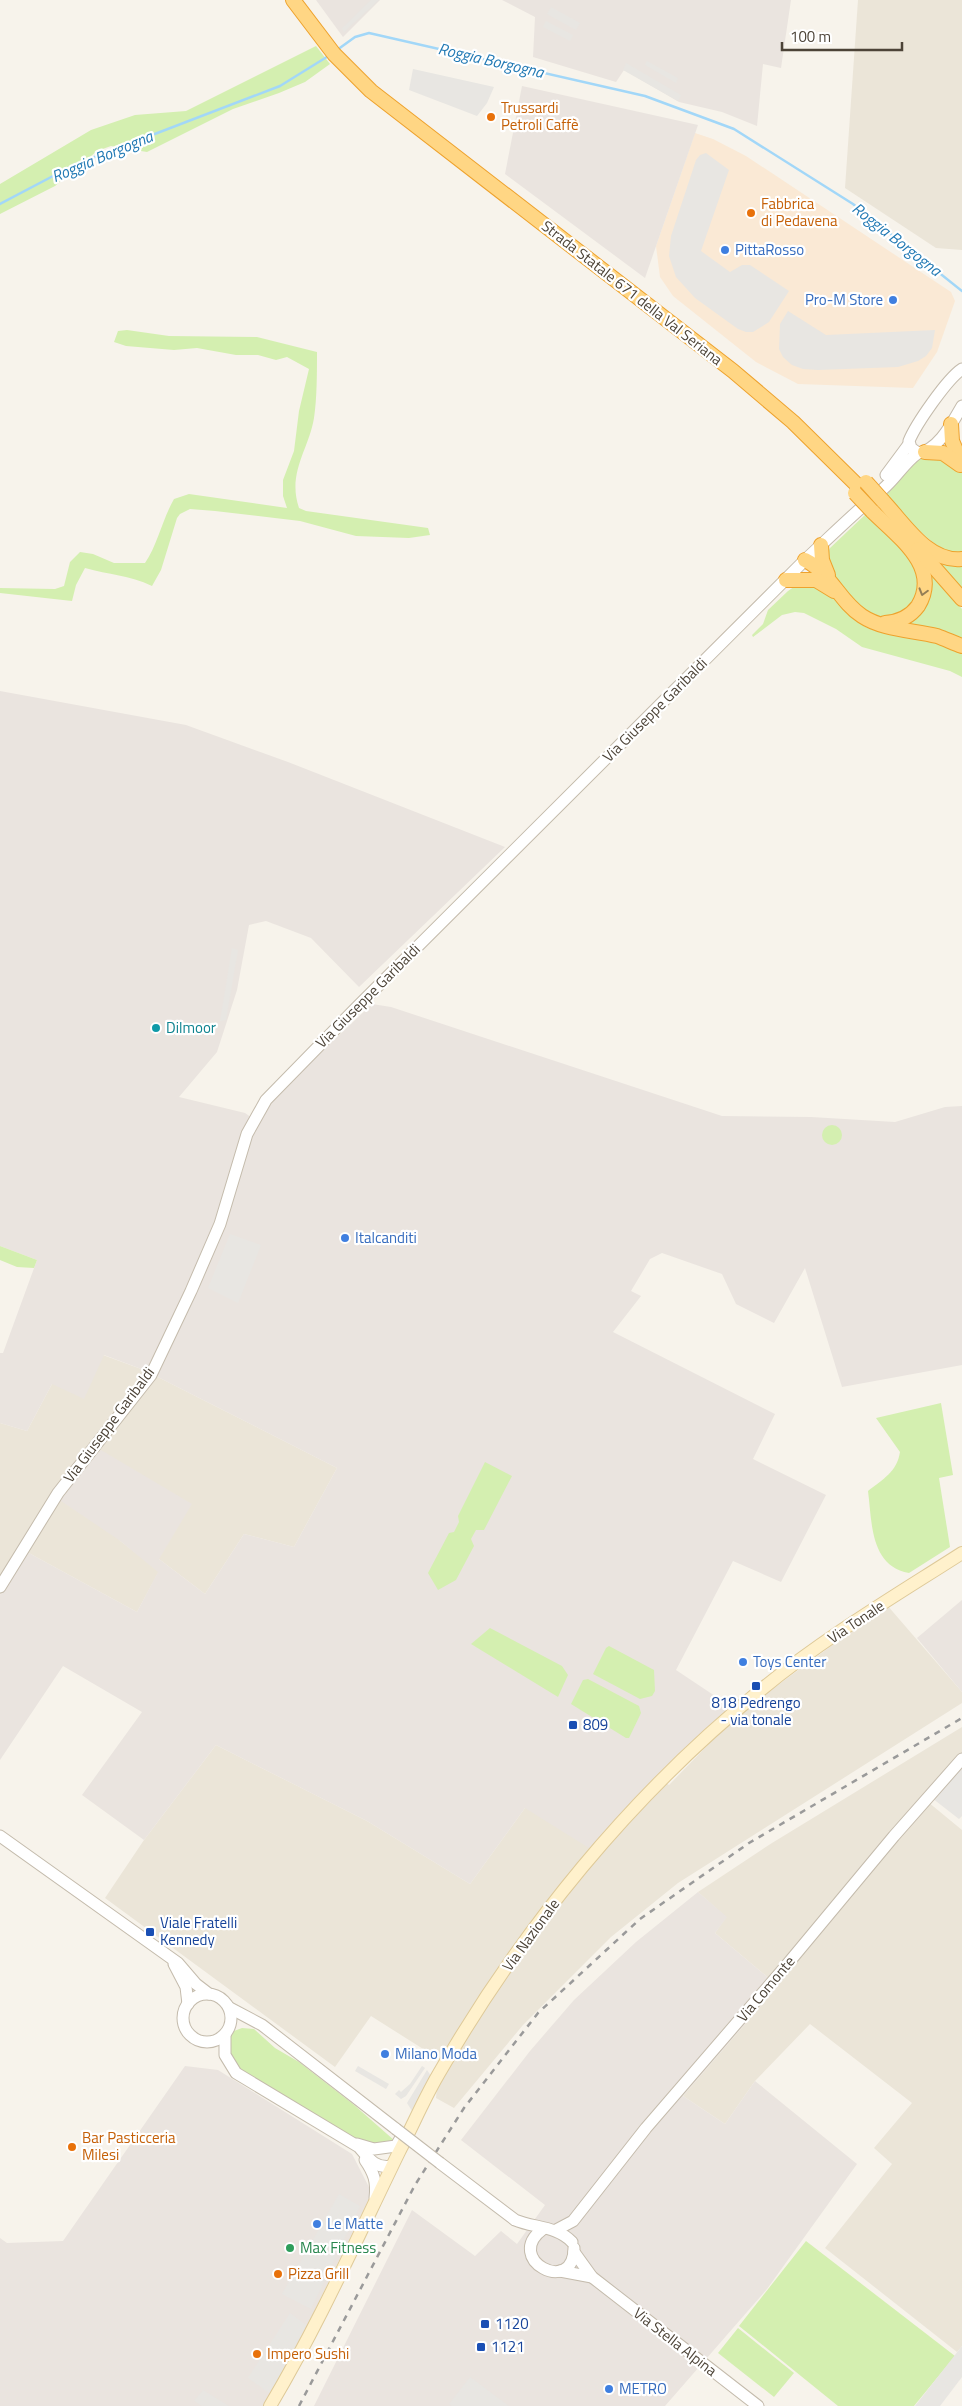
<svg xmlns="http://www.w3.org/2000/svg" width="962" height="2406" font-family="'Titillium Web',sans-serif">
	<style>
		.residential { fill: #ebe5d8 }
		.commercial { fill: #fae9d5 }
		.industrial { fill: #eae4df }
		.green { fill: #d4efb0 }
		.parking { fill: #e8e6e2 }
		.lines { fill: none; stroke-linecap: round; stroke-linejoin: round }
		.stream { stroke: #a2d7f8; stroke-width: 2.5 }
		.tertiary-casing { stroke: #c4bbac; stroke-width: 13 }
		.secondary-casing { stroke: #dec998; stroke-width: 14 }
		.trunk-casing { stroke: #eea22d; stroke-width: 16 }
		.tertiary { stroke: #fff; stroke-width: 11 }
		.secondary { stroke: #fff1cc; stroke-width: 12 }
		.trunk { stroke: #ffd684; stroke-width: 14 }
		.rail { stroke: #9a9a9a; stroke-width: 2.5; stroke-dasharray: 6 6; stroke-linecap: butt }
		.tertiary-bridge-casing { stroke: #c4bbac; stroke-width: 13; stroke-linecap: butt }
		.trunk-bridge-casing { stroke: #eea22d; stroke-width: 16; stroke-linecap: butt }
		.tertiary-bridge { stroke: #fff; stroke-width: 11 }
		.trunk-bridge { stroke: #ffd684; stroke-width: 14 }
		.oneway { stroke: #947e56 }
		.food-dot { fill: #e8710a; stroke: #fff; stroke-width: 2 }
		.shop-dot { fill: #3f7fe0; stroke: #fff; stroke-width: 2 }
		.culture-dot { fill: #0f9aa8; stroke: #fff; stroke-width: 2 }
		.transit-dot { fill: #1a4fb4; stroke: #fff; stroke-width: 2 }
		.leisure-dot { fill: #2e9e5b; stroke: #fff; stroke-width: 2 }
		.labels { text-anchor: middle; stroke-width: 4.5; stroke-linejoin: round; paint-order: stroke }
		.food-label { font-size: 15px; fill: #c56008; stroke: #fff; text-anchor: start }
		.shop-label { font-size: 15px; fill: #366cbe; stroke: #fff; text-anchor: start }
		.street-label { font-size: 15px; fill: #4c4337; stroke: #fff }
		.culture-label { font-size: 15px; fill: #0d838f; stroke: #fff; text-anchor: start }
		.transit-label { font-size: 15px; fill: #164399; stroke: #fff; text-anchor: start }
		.leisure-label { font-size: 15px; fill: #27864d; stroke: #fff; text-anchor: start }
		.water-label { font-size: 16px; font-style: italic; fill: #2179b4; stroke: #fff }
	</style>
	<rect width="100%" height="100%" fill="#f7f3eb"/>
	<!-- residential -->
	<g class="residential">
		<path d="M858 0H962V250L936 248 845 188Z"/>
		<path d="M103 1355 144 1370 337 1468 294 1547 244 1534 205 1594 159 1559 119 1540 159 1571 137 1612 27 1552 0 1595V1423L27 1431 52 1384Z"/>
		<path d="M887 1605 962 1692V1703L678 1883 611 1937 523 2025 454 2108 436 2098 439 2059 371 2016 335 2067 105 1898 144 1840 216 1745 367 1821 470 1884 525 1808 658 1778 669 1785 737 1715Z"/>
		<path d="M962 1727V1766L928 1802 962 1830V2346L957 2352 825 2248 892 2164 874 2148 912 2103 810 2024 755 2081 725 2124 683 2096 778 1986 715 1933 726 1917 698 1892 772 1843Z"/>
	</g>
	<!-- commercial -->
	<path class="commercial" d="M695 133 713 139 746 156 951 292 955 301 937 352 913 388 798 384 756 362 673 296 660 277 656 246Z"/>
	<!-- industrial -->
	<g class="industrial">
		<path d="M316 0H380L343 37Z"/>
		<path d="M502 0H791L781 68 763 64 757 126 722 112 679 102 624 70 616 82 533 57 535 17Z"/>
		<path d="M522 86 698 125 645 278 505 174Z"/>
		<path d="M0 691 186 725 288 762 505 847 359 987 311 938 266 921 249 925 237 990 217 1052 179 1097 245 1113 259 1123 269 1102 372 1004 391 1007 722 1116 811 1117 895 1122 945 1107 962 1106V1365L842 1387 805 1268 774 1323 736 1304 722 1274 662 1253 650 1259 631 1291 641 1296 613 1332 775 1414 753 1459 826 1495 781 1582 733 1561 676 1670 733 1708 658 1778 589 1848 525 1808 470 1884 367 1821 216 1745 144 1840 82 1795 142 1712 63 1666 0 1760V1595L27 1552 137 1612 158 1572 119 1540 58 1499 101 1450 192 1504 159 1559 205 1594 244 1534 294 1547 337 1468 144 1370 104 1355 84 1399 52 1384 27 1431 0 1423V1353H3L37 1260 0 1246Z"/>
		<path d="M962 1600V1692L917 1638Z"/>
		<path d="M698 1892 727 1917 715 1933 778 1986 683 2096 725 2124 755 2081 857 2164 767 2289 665 2406H314L412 2210 475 2256 501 2231 517 2244 545 2205 461 2140 530 2051 574 2000 636 1942Z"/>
		<path d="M185 2066 218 2070 352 2154 372 2193 268 2406H0V2238L7 2243 63 2241Z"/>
	</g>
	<!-- green -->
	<g class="green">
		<path d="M316 46 330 64 305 82 279 93 233 109 147 152 111 146 97 151 55 186 0 214V184L91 130 135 115 186 111Z"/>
		<path d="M127 330 169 336 257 337 317 352C317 372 317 399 314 418 309 449 287 473 299 508L306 511 428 528 430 535 409 538 356 536 300 521 215 511 190 509 180 514 177 518 161 570 152 586C129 575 109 575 85 568L76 585 72 601 0 593V588L55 589 64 586 70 562 80 552 93 554 114 563H145C158 544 162 520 174 499L189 494 287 508 283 496V480L294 451 299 411 309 369 287 357 276 360 258 355H236L197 348 174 350 126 346 114 342 118 331Z"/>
		<path d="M933 454 956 466 962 472V553C936 557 901 510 884 492L922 456Z"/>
		<path d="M868 512 919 566V594L906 611 889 618 876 617 863 610 832 577 825 558 830 548Z"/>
		<path d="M962 563V588L940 564Z"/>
		<path d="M930 571 962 609V641L906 623Z"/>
		<path d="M798 584C839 585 836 611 866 627 881 635 900 633 915 635 930 637 949 646 962 653V677L950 671 862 647 836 629 804 613 795 612 782 615 753 637 752 635 763 624 768 610 788 591Z"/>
		<circle cx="832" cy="1135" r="10"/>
		<path d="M0 1246 37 1260 34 1268 17 1267 0 1260Z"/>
		<path d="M941 1403 953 1475 939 1478 950 1547 909 1573C870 1566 872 1522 868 1491 883 1479 897 1472 900 1452L876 1418Z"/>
		<path d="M485 1462 512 1476 484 1530H476L471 1539 474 1546 456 1580 438 1590 428 1573 449 1533 454 1532 459 1522 458 1516Z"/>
		<path d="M490 1628 562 1666 568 1675 558 1697 471 1644Z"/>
		<path d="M609 1646 654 1670 655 1691 652 1696 640 1699 593 1674 606 1648Z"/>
		<path d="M588 1679 639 1706 641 1713 629 1738H626L571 1704 583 1680Z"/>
		<path d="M242 2028 254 2029 275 2048 299 2062 353 2104 395 2141 386 2146 356 2140 238 2068 232 2063 227 2040 234 2031Z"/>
		<path d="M806 2241 955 2356 914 2406H838L739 2326Z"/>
		<path d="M738 2328 794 2373 774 2397 718 2353Z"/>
	</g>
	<!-- parking -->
	<g class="parking">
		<path d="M371 0H379L344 32 342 28Z"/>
		<path d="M551 7 580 23 576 30 547 14Z"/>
		<path d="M546 21 573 35 570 41 543 27Z"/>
		<path d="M647 61 678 78 676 83 645 65Z"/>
		<path d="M626 63 681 95 678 101 623 70Z"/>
		<path d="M413 69 494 87 487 103 477 116 409 90Z"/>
		<path d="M706 153 729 170 701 251 730 272 742 265H750L789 291 769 322 753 332H746L738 329 695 298 676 277 669 256 671 236 696 160 700 155Z"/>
		<path d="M788 311 826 335 935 330 932 348 926 356 918 361 898 367 818 370 803 369 792 365 783 357 779 349 780 324Z"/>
		<path d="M232 948 238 950 226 1020 220 1021Z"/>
		<path d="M230 1234 261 1245 238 1303 208 1288Z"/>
		<path d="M962 1766V1816L959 1819 932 1798Z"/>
		<path d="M358 2066 389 2084 386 2089 355 2071Z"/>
		<path d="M422 2066 425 2068 406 2096 401 2099 395 2094 399 2090 401 2092 410 2084Z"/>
		<path d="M427 2070 431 2076 412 2111 407 2103Z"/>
		<path d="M339 2194 360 2206 311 2309 282 2294Z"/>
		<path d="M290 2313 306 2325 271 2394 248 2378Z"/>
		<path d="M962 2346V2377L940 2406H915Z"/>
		<path d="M470 2377 509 2406H452L449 2404Z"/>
		<path d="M203 2390 229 2406H202L194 2401Z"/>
	</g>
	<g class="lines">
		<!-- stream -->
		<g class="stream">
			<path d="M337 50 355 37 369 33 645 96 734 129 853 204 962 291"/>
			<path d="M0 204 74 165 280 86 330 55"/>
		</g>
		<!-- tertiary casing -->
		<g class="tertiary-casing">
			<g id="tertiary">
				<path d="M962 369C947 379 916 424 909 441L911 448 918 453C939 450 952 423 962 406"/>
				<path d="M886 475 909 444"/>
				<path d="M0 1587 58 1493 151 1375 191 1291 220 1224 247 1134 266 1100 357 1007 805 560C831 536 856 511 883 489 896 478 904 463 918 453"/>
				<path d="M0 1836 178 1963 196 1984 209 1994"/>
				<path d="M174 1964 186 1987 188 2004"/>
				<circle cx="207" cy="2018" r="24"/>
				<path d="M230 2008 262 2025 396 2129"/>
				<path d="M225 2035V2055L236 2073 359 2147C369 2159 376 2169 392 2166"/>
				<path d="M357 2144 374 2149 396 2146 403 2134"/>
				<path d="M365 2160C374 2173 377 2182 375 2198"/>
				<path d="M440 2163 515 2220C534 2228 557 2226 572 2242"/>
				<path d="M543 2229C502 2259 574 2297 574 2248"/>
				<path d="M556 2230 573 2221 646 2128 785 1967 894 1836 962 1759"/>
				<path d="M574 2252 592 2277 758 2406"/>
				<path d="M560 2271 592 2277"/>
			</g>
		</g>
		<!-- secondary casing -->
		<g class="secondary-casing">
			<path id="secondary" d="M270 2406C319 2324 358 2236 400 2150 413 2125 424 2099 438 2075 522 1929 631 1795 762 1689 824 1638 895 1596 962 1553"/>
		</g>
		<!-- trunk casing -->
		<g class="trunk-casing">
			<g id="trunk">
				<path d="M293 0 334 54 371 91 733 371 793 422 860 488"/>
				<path d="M951 424 952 441 962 464"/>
				<path d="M925 452 943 453 960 465"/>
				<path d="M883 501C904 523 928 563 962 559"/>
				<path d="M872 511C897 536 942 567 918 606 910 617 898 622 885 623"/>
				<path d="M821 545 822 560 828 575"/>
				<path d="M918 549 962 599"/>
				<path d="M805 560C831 573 839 601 862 616 883 630 913 630 937 636 945 639 954 643 962 646"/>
				<path d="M786 580H816L834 591"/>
			</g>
		</g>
		<!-- tertiary -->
		<use href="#tertiary" class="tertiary"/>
		<!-- secondary -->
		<use href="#secondary" class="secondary"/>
		<!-- trunk -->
		<use href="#trunk" class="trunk"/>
		<!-- rail -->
		<path class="rail" d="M299 2406 415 2185 464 2108 538 2013 640 1919 749 1843 962 1718"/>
		<!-- tertiary-bridge casing -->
		<g class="tertiary-bridge-casing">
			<path id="tertiary-bridge" d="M396 2129 440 2163"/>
		</g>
		<!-- trunk-bridge casing -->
		<g class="trunk-bridge-casing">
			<g id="trunk-bridge">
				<path d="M866 482 883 501"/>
				<path d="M855 493 872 511"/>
			</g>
		</g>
		<!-- tertiary-bridge -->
		<use href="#tertiary-bridge" class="tertiary-bridge"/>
		<!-- trunk-bridge -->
		<use href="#trunk-bridge" class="trunk-bridge"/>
	</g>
	<!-- one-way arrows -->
	<defs><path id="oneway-chevron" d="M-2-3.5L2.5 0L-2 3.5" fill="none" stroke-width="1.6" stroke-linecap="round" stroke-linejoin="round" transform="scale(1.25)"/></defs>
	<use class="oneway" href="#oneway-chevron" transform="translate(923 592) rotate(106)"/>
	<!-- markers -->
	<g class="food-dot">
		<circle cx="491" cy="117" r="5"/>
		<circle cx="751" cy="213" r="5"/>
		<circle cx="72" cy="2147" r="5"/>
		<circle cx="278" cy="2274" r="5"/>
		<circle cx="257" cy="2354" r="5"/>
	</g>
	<g class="shop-dot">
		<circle cx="725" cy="250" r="5"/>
		<circle cx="893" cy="300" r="5"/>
		<circle cx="345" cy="1238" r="5"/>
		<circle cx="743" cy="1662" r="5"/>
		<circle cx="385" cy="2054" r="5"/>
		<circle cx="317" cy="2224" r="5"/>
		<circle cx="609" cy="2389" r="5"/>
	</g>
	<circle class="culture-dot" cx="156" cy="1028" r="5"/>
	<g class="transit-dot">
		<rect x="751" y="1681" width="10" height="10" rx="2.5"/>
		<rect x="568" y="1720" width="10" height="10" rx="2.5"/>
		<rect x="145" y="1927" width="10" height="10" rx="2.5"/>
		<rect x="480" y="2319" width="10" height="10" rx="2.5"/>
		<rect x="476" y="2342" width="10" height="10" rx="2.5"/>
	</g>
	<circle class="leisure-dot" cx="290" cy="2248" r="5"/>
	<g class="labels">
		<!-- food labels -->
		<g class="food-label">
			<text x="501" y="113">Trussardi<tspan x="501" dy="17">Petroli Caffè</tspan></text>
			<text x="761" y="209">Fabbrica<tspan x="761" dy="17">di Pedavena</tspan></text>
			<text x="82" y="2143">Bar Pasticceria<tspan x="82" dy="17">Milesi</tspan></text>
			<text x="288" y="2279">Pizza Grill</text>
			<text x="267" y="2359">Impero Sushi</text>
		</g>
		<!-- shop labels -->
		<g class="shop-label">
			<text x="735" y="255">PittaRosso</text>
			<text x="883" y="305" text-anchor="end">Pro-M Store</text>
			<text x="355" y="1243">Italcanditi</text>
			<text x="753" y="1667">Toys Center</text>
			<text x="395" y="2059">Milano Moda</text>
			<text x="327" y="2229">Le Matte</text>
			<text x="619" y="2394">METRO</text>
		</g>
		<!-- street labels -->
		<g class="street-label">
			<text transform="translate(632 293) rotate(38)" y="5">Strada Statale 671 della Val Seriana</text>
			<text transform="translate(655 710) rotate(-45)" y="5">Via Giuseppe Garibaldi</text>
			<text transform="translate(368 996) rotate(-45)" y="5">Via Giuseppe Garibaldi</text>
			<text transform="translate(109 1425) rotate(-53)" y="5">Via Giuseppe Garibaldi</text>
			<text transform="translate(856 1622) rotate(-34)" y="5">Via Tonale</text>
			<text transform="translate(531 1935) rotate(-54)" y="5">Via Nazionale</text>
			<text transform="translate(766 1989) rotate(-50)" y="5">Via Comonte</text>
			<text transform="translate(675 2342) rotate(38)" y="5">Via Stella Alpina</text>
		</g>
		<!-- culture labels -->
		<g class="culture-label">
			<text x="166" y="1033">Dilmoor</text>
		</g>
		<!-- transit labels -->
		<g class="transit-label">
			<text x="756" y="1708" text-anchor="middle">818 Pedrengo<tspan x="756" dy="17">- via tonale</tspan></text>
			<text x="583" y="1730">809</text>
			<text x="160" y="1928">Viale Fratelli<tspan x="160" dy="17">Kennedy</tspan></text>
			<text x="495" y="2329">1120</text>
			<text x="491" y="2352">1121</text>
		</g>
		<!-- leisure labels -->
		<g class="leisure-label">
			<text x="300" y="2253">Max Fitness</text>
		</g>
		<!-- water labels -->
		<g class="water-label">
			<text transform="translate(491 60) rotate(13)" y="6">Roggia Borgogna</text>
			<text transform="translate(102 156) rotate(-23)" y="6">Roggia Borgogna</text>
			<text transform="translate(897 239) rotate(38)" y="6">Roggia Borgogna</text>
		</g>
	</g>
	<!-- scale -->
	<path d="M782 42v8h120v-8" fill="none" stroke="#4c4337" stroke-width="2.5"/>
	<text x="790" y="42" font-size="15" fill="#4c4337" stroke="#ffffff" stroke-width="4" paint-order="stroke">100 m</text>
</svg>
